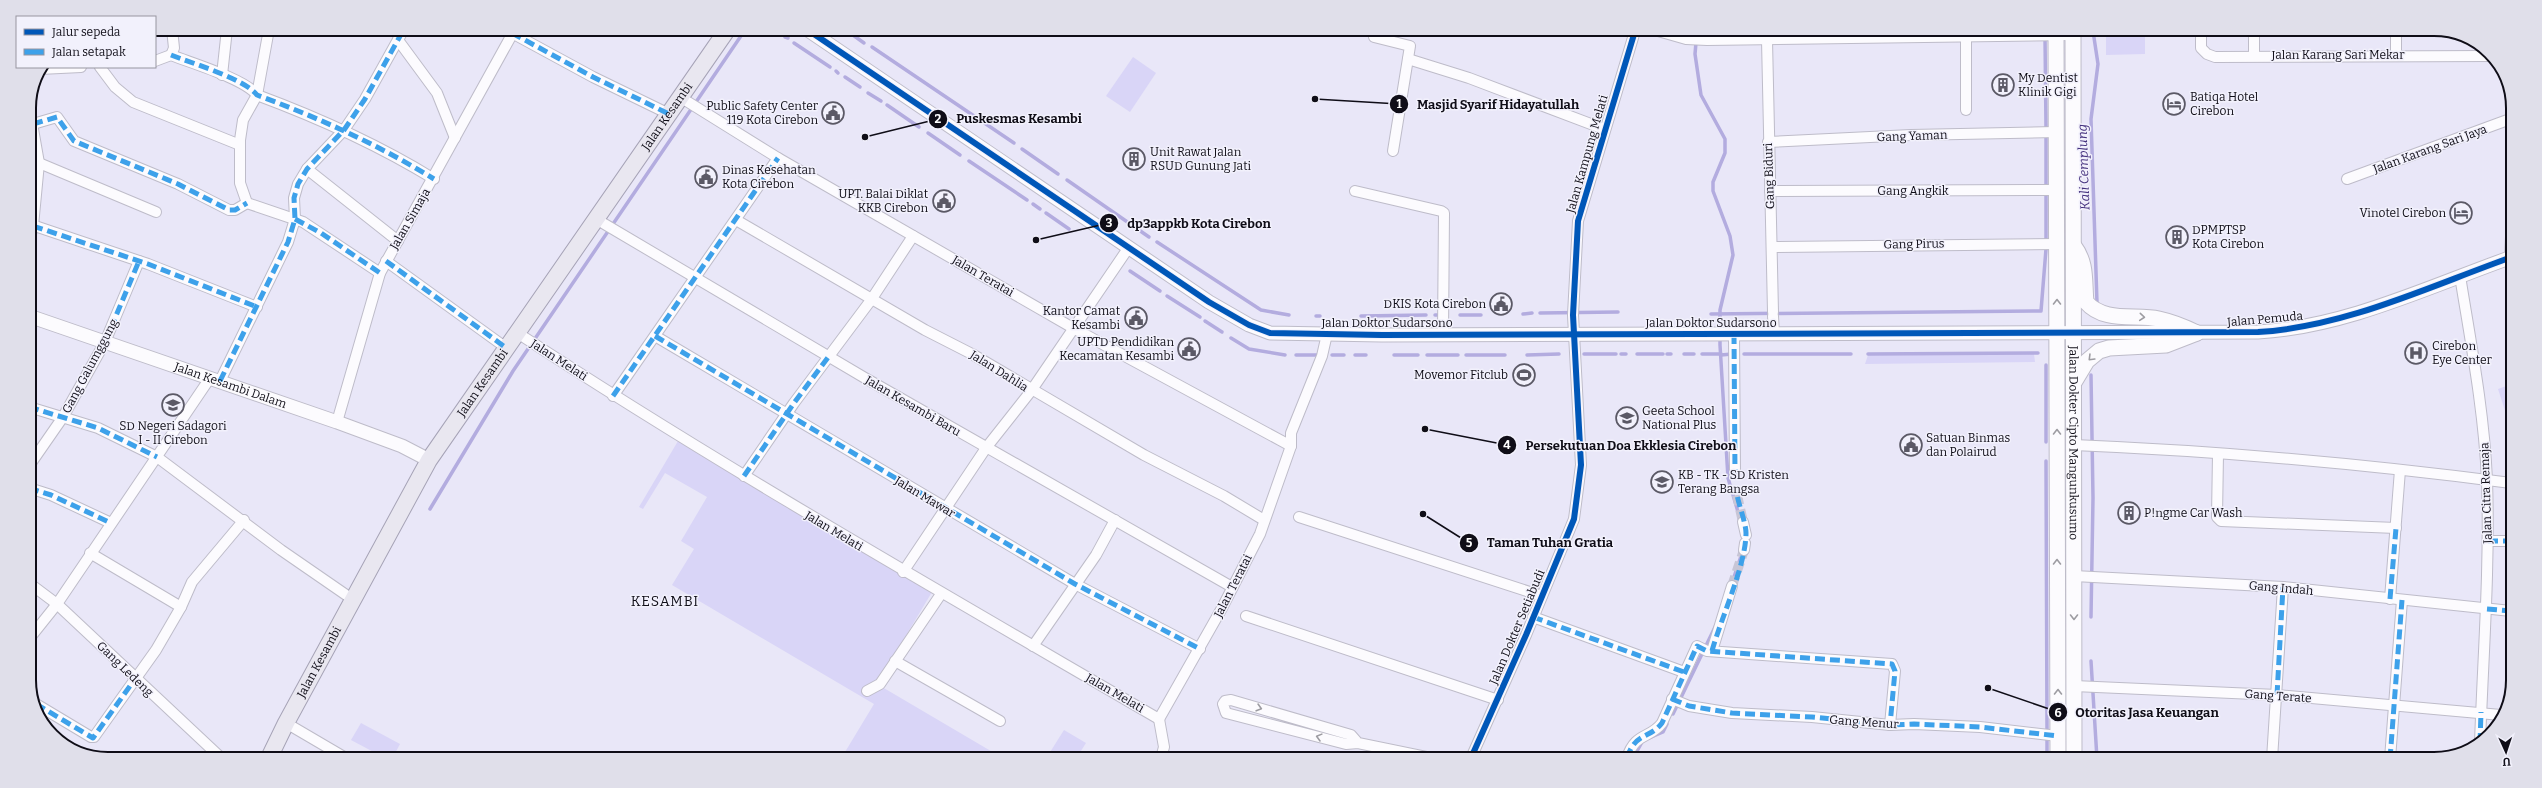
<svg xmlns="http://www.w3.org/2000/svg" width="2542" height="788" font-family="Bitter,serif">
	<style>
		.green { fill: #d9d5f7 }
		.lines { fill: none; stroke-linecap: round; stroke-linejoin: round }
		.stream { stroke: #b3acdf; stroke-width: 3.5 }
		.minor-tunnel { stroke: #c8c6d6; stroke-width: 10; stroke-dasharray: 10 5; stroke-linecap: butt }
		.minor-casing { stroke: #bebcc9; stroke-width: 12 }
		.tertiary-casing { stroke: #bebcc9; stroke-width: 15 }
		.secondary-casing { stroke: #bebcc9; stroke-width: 17 }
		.primary-casing { stroke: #a6a3b6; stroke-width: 18 }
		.minor { stroke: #fcfbfe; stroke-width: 10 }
		.tertiary { stroke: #fcfbfe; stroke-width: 13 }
		.secondary { stroke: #fcfbfe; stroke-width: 15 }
		.primary { stroke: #e9e7f0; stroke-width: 16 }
		.quiet { stroke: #3da1ea; stroke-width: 5; stroke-dasharray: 10 5; stroke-linecap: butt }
		.cycleway-casing { stroke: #f2f1fc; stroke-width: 8 }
		.cycleway { stroke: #0057b8; stroke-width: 6 }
		.oneway { stroke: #9d9ca2 }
		.labels { text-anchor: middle; stroke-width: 3; stroke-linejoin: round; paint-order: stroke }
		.street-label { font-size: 12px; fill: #0f0d17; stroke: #f2f1fc }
		.poi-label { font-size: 12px; fill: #0f0d17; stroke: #f2f1fc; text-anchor: start }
		.water-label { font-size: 13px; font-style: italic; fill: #44317e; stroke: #f2f1fc }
		.quarter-label { font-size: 14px; letter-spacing: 1px; fill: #0f0d17; stroke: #f2f1fc }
		.rim { fill: none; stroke: #0f0d17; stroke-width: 2 }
		.leader { fill: none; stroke: #0f0d17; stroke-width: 1.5 }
		.callout-dot { fill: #0f0d17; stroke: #f2f1fc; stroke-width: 1.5 }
		.mark-label { font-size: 12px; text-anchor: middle; font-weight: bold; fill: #fff }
		.callout-label { font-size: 13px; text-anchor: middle; font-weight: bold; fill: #0f0d17; stroke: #f2f1fc; stroke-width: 3; stroke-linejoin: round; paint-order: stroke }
	</style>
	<rect width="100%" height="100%" fill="#e9e7f8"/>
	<!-- green -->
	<g class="green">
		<path d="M2106 31H2145V54L2106 55Z"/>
		<path d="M1133 57 1156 73 1130 112 1106 96Z"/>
		<path d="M2034 354 2035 362 1865 364 1868 355Z"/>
		<path d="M2512 384 2511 429 2498 389Z"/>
		<path d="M678 441 932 592 877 684 1001 757H842L874 704 672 585 694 549 681 541 707 497 665 473 643 509 639 507Z"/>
		<path d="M361 723 400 744 393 757H383L351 740Z"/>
		<path d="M1064 730 1086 743 1077 757H1047Z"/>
	</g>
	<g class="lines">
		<!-- stream -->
		<g class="stream">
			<path d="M846 30 864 43"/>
			<path d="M1697 31 1695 54 1701 95 1725 139V153L1713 182V191L1730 236 1733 255 1720 310V345L1728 478 1741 522"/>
			<path d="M2093 31 2098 64 2091 119 2097 303"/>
			<path d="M785 37 788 38"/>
			<path d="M2045 37 2046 128"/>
			<path d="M794 43 830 67"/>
			<path d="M872 47 1014 143"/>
			<path d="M836 71 838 73"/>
			<path d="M845 77 860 87"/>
			<path d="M868 93 881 101"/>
			<path d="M887 105 919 127"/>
			<path d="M928 133 960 155"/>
			<path d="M2046 135V187"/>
			<path d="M1022 149 1058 174"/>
			<path d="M969 161 1027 200"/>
			<path d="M1067 180 1149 237"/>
			<path d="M2046 193V241"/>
			<path d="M1033 204 1040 209"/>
			<path d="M1046 213 1069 229"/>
			<path d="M1157 242 1261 310 1289 315"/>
			<path d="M1130 271 1160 291"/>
			<path d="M1167 296 1200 317"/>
			<path d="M1540 313 1618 312"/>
			<path d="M1523 314 1532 313"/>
			<path d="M1711 314 2041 311 2046 249"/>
			<path d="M1435 315H1437"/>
			<path d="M1460 315H1481"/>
			<path d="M1316 316H1320"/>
			<path d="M1361 316 1426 315"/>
			<path d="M1205 321 1222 332"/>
			<path d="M1231 338 1249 349 1285 355"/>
			<path d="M1584 354H1616"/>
			<path d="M1621 354H1626"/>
			<path d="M1637 354H1663"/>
			<path d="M1667 354H1671"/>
			<path d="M1684 354H1694"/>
			<path d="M1702 354H1721"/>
			<path d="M1744 354H1851"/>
			<path d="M1868 354 2038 353"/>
			<path d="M1296 355H1317"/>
			<path d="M1332 355H1344"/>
			<path d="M1355 355H1366"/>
			<path d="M1394 355H1418"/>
			<path d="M1427 355H1458"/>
			<path d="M1466 355H1505"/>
			<path d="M1527 355 1559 354"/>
			<path d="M1721 355 1732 354"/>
			<path d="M2091 375 2093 498 2091 617"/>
			<path d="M2046 442V365"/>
			<path d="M2046 461 2047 731"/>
			<path d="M430 509 513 371 745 30"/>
			<path d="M1731 586 1743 550"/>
			<path d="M2091 661 2097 759"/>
			<path d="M1673 714 1716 625"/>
			<path d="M1649 738 1663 732 1667 724"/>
			<path d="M2047 738V759"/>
			<path d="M1636 753 1642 742"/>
		</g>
		<!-- minor-tunnel -->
		<g class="minor-tunnel">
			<path d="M1737 495 1743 522"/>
			<path d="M1732 586 1744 550"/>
		</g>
		<!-- minor casing -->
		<g class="minor-casing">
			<g id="minor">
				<path d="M269 29 257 95 243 120 240 140V183L247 203 303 222 380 273"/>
				<path d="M1658 31 1686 39 1707 40 2073 35"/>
				<path d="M2201 31V48L2207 54 2215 57 2493 56"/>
				<path d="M2254 32V55"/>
				<path d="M2396 32V55"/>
				<path d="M512 33 593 77 669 114"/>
				<path d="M1966 36V110"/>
				<path d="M1374 37 1410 46 1393 151"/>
				<path d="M398 40 437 93 455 138"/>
				<path d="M1767 40 1773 312"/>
				<path d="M171 55C191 63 245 79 257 95 319 118 377 144 434 179"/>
				<path d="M1408 59 1469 78 1604 129"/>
				<path d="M155 61 171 55 174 48 172 29"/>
				<path d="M100 67 115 87 133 102 240 145"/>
				<path d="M40 69 81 67"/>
				<path d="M222 75 227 29"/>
				<path d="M680 97 778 158 1073 328 1291 446"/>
				<path d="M33 124 57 117 74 141 178 184 229 210H235L247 203"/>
				<path d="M1768 142 1911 135 2056 132"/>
				<path d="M39 163 156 212"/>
				<path d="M307 169 398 241"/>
				<path d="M2347 179 2513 118"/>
				<path d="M1355 191 1441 211 1444 213 1443 334"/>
				<path d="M1770 191 2056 190"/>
				<path d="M596 219 865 378 1232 587"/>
				<path d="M736 220 925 330 972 354 1144 455 1224 496 1264 520"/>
				<path d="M29 224 148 264 257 307"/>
				<path d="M29 242 33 226 39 163 29 106"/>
				<path d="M1772 247 2056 244"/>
				<path d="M2510 258 2512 215"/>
				<path d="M386 261 505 347"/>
				<path d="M2460 276C2471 344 2484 411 2487 480 2490 568 2483 656 2480 743"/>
				<path d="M1773 316 1774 334"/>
				<path d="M516 332C725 469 943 593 1159 719"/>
				<path d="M1734 334 1735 474"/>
				<path d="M655 336 1075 584 1200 649"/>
				<path d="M220 381 288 242 295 219 294 198 298 184 307 169 344 130 365 99 404 29"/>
				<path d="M613 396 778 158"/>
				<path d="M29 407 98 428 157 457 281 550 352 599"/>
				<path d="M337 422 380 273 515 29"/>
				<path d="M2074 445C2220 451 2366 464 2511 483"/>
				<path d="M2218 454 2217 517 2221 521 2396 528"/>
				<path d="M29 466 63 417 105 342 139 261"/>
				<path d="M744 476 794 403 871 300 913 236"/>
				<path d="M29 488 51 495 111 523"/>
				<path d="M1299 517 1542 596"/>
				<path d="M1743 522 1746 535"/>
				<path d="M2488 541H2511"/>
				<path d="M1744 550 1745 543"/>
				<path d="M90 553 181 607"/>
				<path d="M903 572 986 448 1031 391 1129 247"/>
				<path d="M2074 576 2283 587 2511 611"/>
				<path d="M29 583 57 604 219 756"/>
				<path d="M2390 599 2400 470"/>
				<path d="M1246 616 1498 700"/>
				<path d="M1533 617 1684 672"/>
				<path d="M29 639 57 604 210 378"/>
				<path d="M1033 646 1096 555 1115 520"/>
				<path d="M1712 651 1732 586"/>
				<path d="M895 661 1000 721"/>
				<path d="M2074 686 2277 695 2501 715"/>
				<path d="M867 691 880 684 941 594"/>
				<path d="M1672 699 1689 706 1732 713 1812 717 1890 725 1914 724 1980 727 2058 736"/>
				<path d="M36 704 91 737H94L156 650 181 607 192 582 244 520"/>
				<path d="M1159 719 1222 608 1260 534 1291 446V433L1322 356 1327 334"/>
				<path d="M1159 719 1164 747 1161 758"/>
				<path d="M286 723 344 757"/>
				<path d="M1358 743 1351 735 1231 700 1225 701 1223 704 1226 713 1346 744 1358 743 1431 758"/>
				<path d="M1627 757 1643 758"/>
				<path d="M1471 758 1526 635 1574 519 1581 465 1573 315 1578 221 1635 31"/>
				<path d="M1627 758C1635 732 1650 739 1662 723L1697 646 1707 651 1892 664 1895 671 1890 725"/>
				<path d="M2272 759 2283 587"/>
				<path d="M2390 759 2402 600"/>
			</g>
		</g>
		<!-- tertiary casing -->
		<g class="tertiary-casing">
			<g id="tertiary">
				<path d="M808 30 1209 302 1249 325 1270 333 1382 335 2258 332C2346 327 2430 286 2512 257"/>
				<path id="s1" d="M29 316 337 422 402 446 429 460"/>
			</g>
		</g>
		<!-- secondary casing -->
		<g class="secondary-casing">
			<g id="secondary">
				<path d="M2056 31 2058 759"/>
				<path id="s2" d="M2073 31 2074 759"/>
				<path d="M2074 246C2087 263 2084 281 2086 302 2104 323 2135 314 2159 319 2173 322 2185 327 2197 333"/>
				<path d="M2075 381 2087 361 2099 351 2109 348 2166 345 2197 333"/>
			</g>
		</g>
		<!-- primary casing -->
		<g class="primary-casing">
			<g id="primary">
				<path id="s3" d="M270 756 286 723 429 460 727 30"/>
			</g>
		</g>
		<!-- minor -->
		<use href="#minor" class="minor"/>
		<!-- tertiary -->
		<use href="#tertiary" class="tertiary"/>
		<!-- secondary -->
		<use href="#secondary" class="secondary"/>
		<!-- primary -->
		<use href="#primary" class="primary"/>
		<!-- quiet -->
		<g class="quiet">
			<path d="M512 33 593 77 669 114"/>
			<path d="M171 55C191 63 245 79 257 95 319 118 377 144 434 179"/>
			<path d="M33 124 57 117 74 141 178 184 229 210H235L247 203"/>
			<path d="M295 219 321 233 380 273"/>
			<path d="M33 226 148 264 257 307"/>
			<path d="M386 261 505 347"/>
			<path d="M1734 334 1735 474"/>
			<path d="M655 336 1075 584 1200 649"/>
			<path d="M105 342 139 261"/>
			<path d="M220 381 288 242 295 219 294 198 298 184 307 169 344 130 365 99 404 29"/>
			<path d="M613 396 778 158"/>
			<path d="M29 407 98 428 157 457"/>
			<path d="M744 476 794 403 829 356"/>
			<path d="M29 488 51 495 111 523"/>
			<path d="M2488 541H2511"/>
			<path d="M2390 599 2396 528"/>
			<path d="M2487 609 2511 611"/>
			<path d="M1533 617 1684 672"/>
			<path d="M1712 651C1721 618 1746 565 1746 533 1746 524 1739 505 1737 495"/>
			<path d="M2277 695 2283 587"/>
			<path d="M1672 699 1689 706 1732 713 1812 717 1890 725 1914 724 1980 727 2058 736"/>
			<path d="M36 704 93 738 135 679"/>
			<path d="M2480 743 2481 712"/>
			<path d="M1627 757 1643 758"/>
			<path d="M1627 758C1635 732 1650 739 1662 723L1697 646 1707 651 1892 664 1895 671 1890 725"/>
			<path d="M2390 759 2402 600"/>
		</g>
		<!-- cycleway casing -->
		<g class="cycleway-casing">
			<g id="cycleway">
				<path d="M808 30 1209 302 1249 325 1270 333 1382 335 2258 332C2346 327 2430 286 2512 257"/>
				<path d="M1471 758 1526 635 1574 519 1581 465 1573 315 1578 221 1635 31"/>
			</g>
		</g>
		<!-- cycleway -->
		<use href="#cycleway" class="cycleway"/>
	</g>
	<!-- one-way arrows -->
	<defs><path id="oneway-chevron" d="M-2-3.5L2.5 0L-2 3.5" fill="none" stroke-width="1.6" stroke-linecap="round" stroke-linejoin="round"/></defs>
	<g class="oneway">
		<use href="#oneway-chevron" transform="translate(2057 302) rotate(-90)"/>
		<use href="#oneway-chevron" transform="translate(2142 317) rotate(5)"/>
		<use href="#oneway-chevron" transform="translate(2091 358) rotate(135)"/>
		<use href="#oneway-chevron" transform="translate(2057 432) rotate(-90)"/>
		<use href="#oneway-chevron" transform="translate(2057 562) rotate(-90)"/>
		<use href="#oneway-chevron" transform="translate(2074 617) rotate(90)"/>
		<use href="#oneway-chevron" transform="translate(2058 692) rotate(-90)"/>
		<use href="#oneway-chevron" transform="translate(1259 708) rotate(16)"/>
		<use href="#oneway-chevron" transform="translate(1319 737) rotate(-165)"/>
	</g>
	<!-- icons -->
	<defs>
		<g id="building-ring" transform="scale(1.15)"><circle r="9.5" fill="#f2f1fc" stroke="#5b5966" stroke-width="1.5"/><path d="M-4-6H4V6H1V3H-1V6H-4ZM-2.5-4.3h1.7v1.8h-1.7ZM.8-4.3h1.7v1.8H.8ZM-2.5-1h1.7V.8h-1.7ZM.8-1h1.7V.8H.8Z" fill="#5b5966"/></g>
		<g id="hotel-ring" transform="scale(1.15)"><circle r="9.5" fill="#f2f1fc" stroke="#5b5966" stroke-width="1.5"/><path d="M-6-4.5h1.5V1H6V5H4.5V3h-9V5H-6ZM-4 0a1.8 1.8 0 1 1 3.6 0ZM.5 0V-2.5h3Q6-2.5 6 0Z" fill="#5b5966"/></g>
		<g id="civic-ring" transform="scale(1.15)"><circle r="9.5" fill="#f2f1fc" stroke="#5b5966" stroke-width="1.5"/><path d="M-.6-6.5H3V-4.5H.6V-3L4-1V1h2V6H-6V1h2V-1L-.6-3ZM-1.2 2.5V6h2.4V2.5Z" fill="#5b5966"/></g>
		<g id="hospital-ring" transform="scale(1.15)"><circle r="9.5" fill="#f2f1fc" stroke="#5b5966" stroke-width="1.5"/><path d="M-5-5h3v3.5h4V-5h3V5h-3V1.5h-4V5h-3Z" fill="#5b5966"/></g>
		<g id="stadium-ring" transform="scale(1.15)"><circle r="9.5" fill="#f2f1fc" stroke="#5b5966" stroke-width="1.5"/><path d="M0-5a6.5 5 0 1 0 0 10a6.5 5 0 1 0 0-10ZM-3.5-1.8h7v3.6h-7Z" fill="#5b5966"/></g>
		<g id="school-ring" transform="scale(1.15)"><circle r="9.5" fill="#f2f1fc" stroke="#5b5966" stroke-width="1.5"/><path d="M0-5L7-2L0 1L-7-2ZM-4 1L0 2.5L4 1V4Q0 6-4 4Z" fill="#5b5966"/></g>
	</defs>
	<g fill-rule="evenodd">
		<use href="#building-ring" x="2003" y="85"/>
		<use href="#hotel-ring" x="2174" y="104"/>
		<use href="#civic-ring" x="833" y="113"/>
		<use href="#building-ring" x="1134" y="159"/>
		<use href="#civic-ring" x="706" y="177"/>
		<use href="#civic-ring" x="944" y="201"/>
		<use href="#hotel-ring" x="2461" y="213"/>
		<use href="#building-ring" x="2177" y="237"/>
		<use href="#civic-ring" x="1501" y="304"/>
		<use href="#civic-ring" x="1136" y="318"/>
		<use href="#civic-ring" x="1189" y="349"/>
		<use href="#hospital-ring" x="2416" y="353"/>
		<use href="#stadium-ring" x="1524" y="375"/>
		<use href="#school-ring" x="173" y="405"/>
		<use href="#school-ring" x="1627" y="418"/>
		<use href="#civic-ring" x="1911" y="445"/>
		<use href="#school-ring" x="1662" y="482"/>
		<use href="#building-ring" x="2129" y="513"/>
	</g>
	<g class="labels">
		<!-- street labels -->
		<g class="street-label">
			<text x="2338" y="59">Jalan Karang Sari Mekar</text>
			<text dy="4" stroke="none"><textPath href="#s3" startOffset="754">Jalan Kesambi</textPath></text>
			<text transform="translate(1912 136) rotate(-2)" y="4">Gang Yaman</text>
			<text transform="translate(2430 149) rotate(-20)" y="4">Jalan Karang Sari Jaya</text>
			<text transform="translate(1587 154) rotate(-74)" y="4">Jalan Kampung Melati</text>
			<text transform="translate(1769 176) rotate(-92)" y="4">Gang Biduri</text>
			<text x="1913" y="195">Gang Angkik</text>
			<text transform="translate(410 219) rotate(-60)" y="4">Jalan Simaja</text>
			<text transform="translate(1914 244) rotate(-1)" y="4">Gang Pirus</text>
			<text transform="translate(983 276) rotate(30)" y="4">Jalan Teratai</text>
			<text transform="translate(2265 319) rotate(-5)" y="4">Jalan Pemuda</text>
			<text x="1387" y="327">Jalan Doktor Sudarsono</text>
			<text x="1711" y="327">Jalan Doktor Sudarsono</text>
			<text transform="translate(559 360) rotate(33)" y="4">Jalan Melati</text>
			<text transform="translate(90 366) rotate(-62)" y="4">Gang Galumggung</text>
			<text transform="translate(999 371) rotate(32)" y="4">Jalan Dahlia</text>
			<text dy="4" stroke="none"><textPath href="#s3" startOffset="430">Jalan Kesambi</textPath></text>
			<text dy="4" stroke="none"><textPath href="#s1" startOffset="213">Jalan Kesambi Dalam</textPath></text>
			<text transform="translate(913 406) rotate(30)" y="4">Jalan Kesambi Baru</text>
			<text dy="4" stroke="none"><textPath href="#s2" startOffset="412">Jalan Dokter Cipto Mangunkusumo</textPath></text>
			<text transform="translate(2486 493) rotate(-92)" y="4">Jalan Citra Remaja</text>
			<text transform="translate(925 497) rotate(31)" y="4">Jalan Mawar</text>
			<text transform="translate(834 531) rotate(31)" y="4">Jalan Melati</text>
			<text transform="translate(1233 586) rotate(-63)" y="4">Jalan Teratai</text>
			<text transform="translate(2281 588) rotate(5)" y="4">Gang Indah</text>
			<text transform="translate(1517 627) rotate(-67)" y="4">Jalan Dokter Setiabudi</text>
			<text dy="4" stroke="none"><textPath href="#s3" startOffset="106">Jalan Kesambi</textPath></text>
			<text transform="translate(125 669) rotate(44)" y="4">Gang Ledeng</text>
			<text transform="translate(1115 693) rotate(30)" y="4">Jalan Melati</text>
			<text transform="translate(2278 696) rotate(4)" y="4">Gang Terate</text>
			<text transform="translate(1864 722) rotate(4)" y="4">Gang Menur</text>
		</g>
		<!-- poi labels -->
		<g class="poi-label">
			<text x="2018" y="82">My Dentist<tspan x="2018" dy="14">Klinik Gigi</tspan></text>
			<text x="2190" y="101">Batiqa Hotel<tspan x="2190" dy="14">Cirebon</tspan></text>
			<text x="818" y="110" text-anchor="end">Public Safety Center<tspan x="818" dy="14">119 Kota Cirebon</tspan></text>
			<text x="1150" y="156">Unit Rawat Jalan<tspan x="1150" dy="14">RSUD Gunung Jati</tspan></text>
			<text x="722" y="174">Dinas Kesehatan<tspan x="722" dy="14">Kota Cirebon</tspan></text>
			<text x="928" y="198" text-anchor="end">UPT. Balai Diklat<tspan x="928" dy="14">KKB Cirebon</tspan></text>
			<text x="2446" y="217" text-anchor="end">Vinotel Cirebon</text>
			<text x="2192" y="234">DPMPTSP<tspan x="2192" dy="14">Kota Cirebon</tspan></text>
			<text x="1486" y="308" text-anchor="end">DKIS Kota Cirebon</text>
			<text x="1120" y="315" text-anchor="end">Kantor Camat<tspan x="1120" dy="14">Kesambi</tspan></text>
			<text x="1174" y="346" text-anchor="end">UPTD Pendidikan<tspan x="1174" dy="14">Kecamatan Kesambi</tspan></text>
			<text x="2432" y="350">Cirebon<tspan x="2432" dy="14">Eye Center</tspan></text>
			<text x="1508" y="379" text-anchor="end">Movemor Fitclub</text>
			<text x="1642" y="415">Geeta School<tspan x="1642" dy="14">National Plus</tspan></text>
			<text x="173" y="430" text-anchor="middle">SD Negeri Sadagori<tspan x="173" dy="14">I - II Cirebon</tspan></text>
			<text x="1926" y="442">Satuan Binmas<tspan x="1926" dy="14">dan Polairud</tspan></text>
			<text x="1678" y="479">KB - TK - SD Kristen<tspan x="1678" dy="14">Terang Bangsa</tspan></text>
			<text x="2144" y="517">P!ngme Car Wash</text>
		</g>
		<!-- water labels -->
		<g class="water-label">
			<text transform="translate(2083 167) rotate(-92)" y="5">Kali Cemplung</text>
		</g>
		<!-- quarter labels -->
		<g class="quarter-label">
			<text x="665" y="606">KESAMBI</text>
		</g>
	</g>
	<!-- crop -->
	<path d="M0 0H2542V788H0ZM108 36H2434A72 72 0 0 1 2506 108V680A72 72 0 0 1 2434 752H108A72 72 0 0 1 36 680V108A72 72 0 0 1 108 36Z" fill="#e0dfea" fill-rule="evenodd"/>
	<path class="rim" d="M108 36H2434A72 72 0 0 1 2506 108V680A72 72 0 0 1 2434 752H108A72 72 0 0 1 36 680V108A72 72 0 0 1 108 36Z"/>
	<!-- callouts -->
	<path class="leader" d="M1315 99L1399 104M865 137L938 119M1036 240L1109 223M1425 429L1507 445M1423 514L1469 543M1988 688L2058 712"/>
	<g class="callout-dot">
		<circle cx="1315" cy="99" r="4"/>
		<circle cx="865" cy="137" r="4"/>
		<circle cx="1036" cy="240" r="4"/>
		<circle cx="1425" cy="429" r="4"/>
		<circle cx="1423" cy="514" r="4"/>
		<circle cx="1988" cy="688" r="4"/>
		<circle cx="1399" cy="104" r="10"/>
		<circle cx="938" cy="119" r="10"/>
		<circle cx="1109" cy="223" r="10"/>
		<circle cx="1507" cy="445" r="10"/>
		<circle cx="1469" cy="543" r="10"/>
		<circle cx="2058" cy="712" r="10"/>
	</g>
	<g class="mark-label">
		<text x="1399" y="108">1</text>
		<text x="938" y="123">2</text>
		<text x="1109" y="227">3</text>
		<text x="1507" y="449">4</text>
		<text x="1469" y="547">5</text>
		<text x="2058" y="717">6</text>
	</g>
	<g class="callout-label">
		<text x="1498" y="109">Masjid Syarif Hidayatullah</text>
		<text x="1019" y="123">Puskesmas Kesambi</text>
		<text x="1199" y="228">dp3appkb Kota Cirebon</text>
		<text x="1631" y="450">Persekutuan Doa Ekklesia Cirebon</text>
		<text x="1550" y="547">Taman Tuhan Gratia</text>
		<text x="2147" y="717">Otoritas Jasa Keuangan</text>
	</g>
	<!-- legend -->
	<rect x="16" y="16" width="140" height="52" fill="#f2f1fc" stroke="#9796a0"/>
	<rect x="24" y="29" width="20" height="6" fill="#0057b8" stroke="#9796a0"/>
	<text x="52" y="36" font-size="12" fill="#0f0d17">Jalur sepeda</text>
	<rect x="24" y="49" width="20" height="6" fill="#3da1ea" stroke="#9796a0"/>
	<text x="52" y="56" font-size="12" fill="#0f0d17">Jalan setapak</text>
	<!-- north arrow -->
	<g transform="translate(2506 752) rotate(177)" stroke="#f2f1fc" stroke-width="3" paint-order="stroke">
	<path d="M0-3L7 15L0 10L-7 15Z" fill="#0f0d17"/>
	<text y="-6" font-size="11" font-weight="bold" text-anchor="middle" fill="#0f0d17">U</text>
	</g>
</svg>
